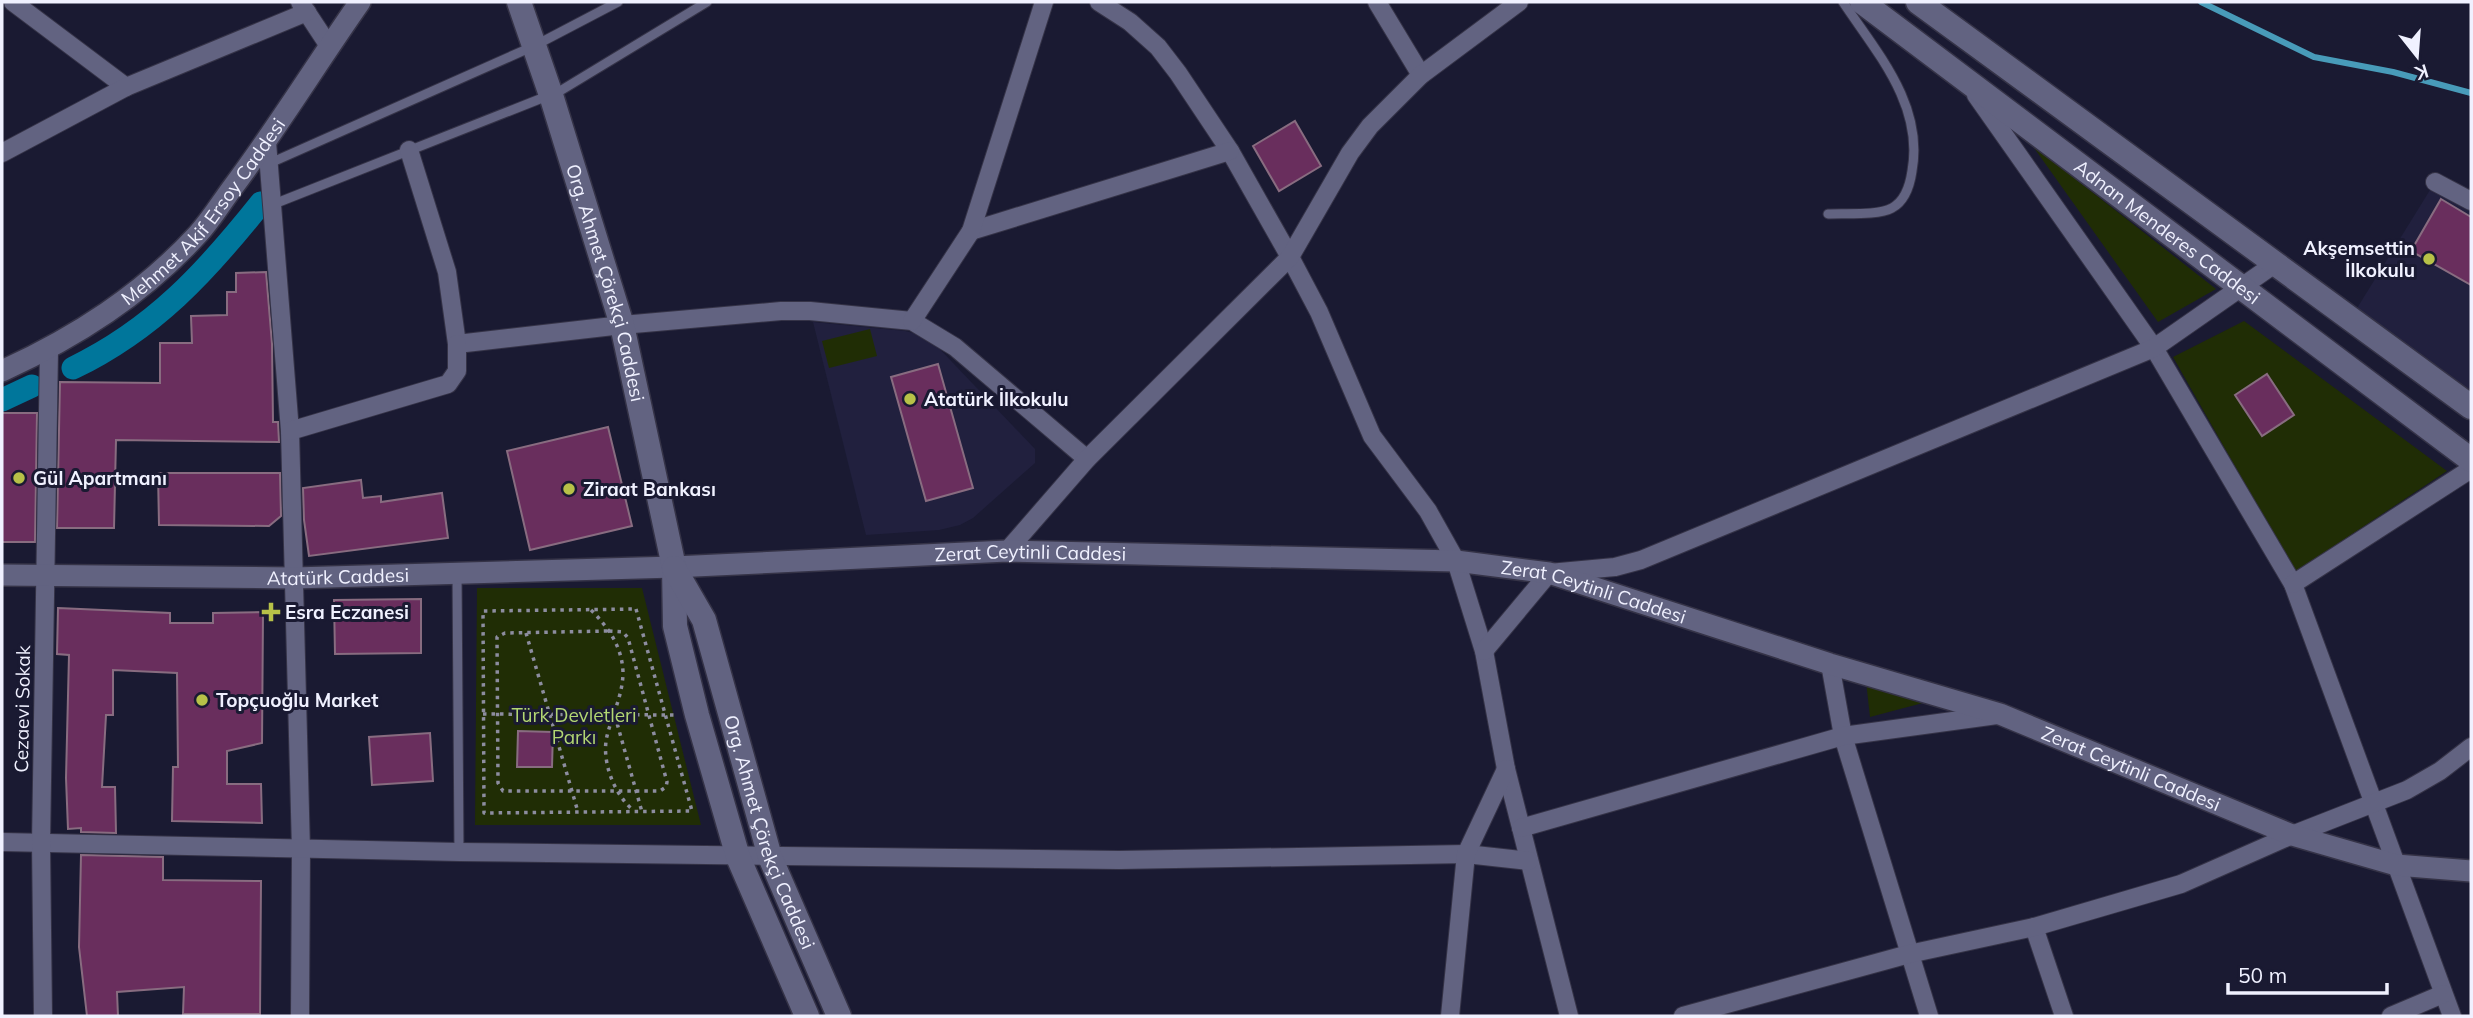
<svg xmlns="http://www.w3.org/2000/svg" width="2473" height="1018" font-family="Mulish,sans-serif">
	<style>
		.built { fill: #21203e }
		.green { fill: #202d05 }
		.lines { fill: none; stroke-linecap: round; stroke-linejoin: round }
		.stream { stroke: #489bb9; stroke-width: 6 }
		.canal { stroke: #00769b; stroke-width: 23 }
		.building { fill: #692e5d; stroke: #886c80; stroke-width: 2 }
		.service-casing { stroke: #353347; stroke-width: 11 }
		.minor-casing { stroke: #353347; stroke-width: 20 }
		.tertiary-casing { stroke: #353347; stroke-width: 24 }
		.secondary-casing { stroke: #353347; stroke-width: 27 }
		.path { stroke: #8d8da0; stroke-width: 3.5; stroke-dasharray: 3.5 5; stroke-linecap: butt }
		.service { stroke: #626381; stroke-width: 9 }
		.minor { stroke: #626381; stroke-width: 18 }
		.tertiary { stroke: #626381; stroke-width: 21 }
		.secondary { stroke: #626381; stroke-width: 24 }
		.poi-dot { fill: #b7c148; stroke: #1a1a32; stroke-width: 2.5 }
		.labels { text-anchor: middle; stroke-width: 6; stroke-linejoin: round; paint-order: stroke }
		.street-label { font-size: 19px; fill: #f0f1ff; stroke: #1a1a32 }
		.poi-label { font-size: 19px; font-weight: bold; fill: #f0f1ff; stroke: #1a1a32; text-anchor: start }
		.park-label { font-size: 19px; fill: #b3d773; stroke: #1a1a32 }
	</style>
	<rect width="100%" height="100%" fill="#1a1a32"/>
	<!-- built -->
	<g class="built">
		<path d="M2435 182 2471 201V407L2351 318Z"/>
		<path d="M813 322 905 331 917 334 934 343 1035 449V463L973 518 960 525 939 530 866 535Z"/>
	</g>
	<!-- green -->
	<g class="green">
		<path d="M2032 145 2216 289 2158 322Z"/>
		<path d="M2244 321 2447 471 2295 572 2173 357Z"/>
		<path d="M870 329 877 356 829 368 822 341Z"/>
		<path d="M477 588H642L701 825H475Z"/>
		<path d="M1866 681 1934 700 1870 717Z"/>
	</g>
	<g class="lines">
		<!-- stream -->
		<path class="stream" d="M2201 2 2314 57 2393 72 2471 93"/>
		<!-- canal -->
		<g class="canal">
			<path d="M73 368C154 329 206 272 261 203"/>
			<path d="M2 400 32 386"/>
		</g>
	</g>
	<!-- building -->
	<g class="building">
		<path d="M1295 121 1321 166 1279 191 1253 146Z"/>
		<path d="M2441 199 2471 217V285L2411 251Z"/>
		<path d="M266 272 272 344 273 422H278L279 442 116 440 114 528H57L60 382 160 383V343H192L191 316 227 315V292H236V273Z"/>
		<path d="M938 364 973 488 926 501 891 377Z"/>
		<path d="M2267 374 2294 415 2262 436 2235 395Z"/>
		<path d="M2 413H37L35 542H2Z"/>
		<path d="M608 427 632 526 530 550 507 451Z"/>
		<path d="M158 473H280L281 516 269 526 159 525Z"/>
		<path d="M361 480 363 498 381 496V502L442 493 448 538 309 556 304 520 303 488Z"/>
		<path d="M421 599V653L335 654 334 600Z"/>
		<path d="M58 608 170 613V623H213V613L263 612 262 743 227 751V784H261L262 823 172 821 173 767H178L177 673 113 670V715H106L102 787H115L116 833 81 832V828L68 829 66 778 69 655 57 654Z"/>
		<path d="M518 731 553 732 552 767H517Z"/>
		<path d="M430 733 433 781 372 785 369 737Z"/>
		<path d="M81 855 163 857V880L261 881 260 1014H183L184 987 117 992 118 1016H87L79 947Z"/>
	</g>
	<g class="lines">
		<!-- service casing -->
		<g class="service-casing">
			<g id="service">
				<path d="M268 164 534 46 618 2"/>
				<path d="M274 204 560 91 707 2"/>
				<path d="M1828 214C1845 213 1878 216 1892 208 1905 201 1910 185 1912 171 1924 105 1877 53 1843 2"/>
				<path d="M457 573 459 852"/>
			</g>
		</g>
		<!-- minor casing -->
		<g class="minor-casing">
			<g id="minor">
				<path d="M13 2 126 87"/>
				<path d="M300 2 329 46"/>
				<path d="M1099 2 1130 22 1158 47 1178 73 1230 151 1290 257 1319 312 1372 436 1428 511 1456 561 1484 651 1506 769 1569 1016"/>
				<path d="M1377 2 1421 75"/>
				<path d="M1976 95 2154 348 2293 584 2452 1016"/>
				<path d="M267 142 290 431 301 850 300 1016"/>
				<path d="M409 150 447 272 457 344 622 325 781 311H810L912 321 955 347 1087 459"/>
				<path d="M2 153 126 87 307 12"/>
				<path d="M2435 182 2471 201"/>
				<path d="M971 231 1230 151"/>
				<path d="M912 321 971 231 1044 2"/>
				<path d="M290 431 448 384 457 371V344"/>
				<path d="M1007 551 1087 459 1290 257 1350 153 1370 126 1421 75 1519 2"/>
				<path d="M2293 584 2471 469"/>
				<path d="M1484 651 1549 573 1615 567 1641 560 2154 348 2276 263"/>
				<path d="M1830 664 1843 736 1929 1016"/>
				<path d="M1521 828 1843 736 1997 715"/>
				<path d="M2 842 459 852 1119 860 1466 854 1529 861"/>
				<path d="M2034 927 2064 1016"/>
				<path d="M43 1016 41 843 49 350"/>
				<path d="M1450 1016 1466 854 1506 769"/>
				<path d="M1683 1016 1909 954 2034 927 2181 884 2292 835 2407 790 2440 771 2471 747"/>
				<path d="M2391 1016 2443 994"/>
			</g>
		</g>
		<!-- tertiary casing -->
		<g class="tertiary-casing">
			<g id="tertiary">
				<path id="s1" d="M2 371C76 337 142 295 198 234 211 220 221 203 233 187 278 127 317 63 360 2"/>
				<path id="s2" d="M2 575 294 578 674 567 1007 551 1456 561 1549 573 1830 664 2000 714 2292 835 2396 865 2471 871"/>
			</g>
		</g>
		<!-- secondary casing -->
		<g class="secondary-casing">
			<g id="secondary">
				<path id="s3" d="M519 2 551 95 622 325 674 567 675 626 697 715 738 857 807 1016"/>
				<path id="s4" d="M1862 2 2471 460"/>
				<path d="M1918 2 2471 407"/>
				<path id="s5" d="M674 568 704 620 770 857 839 1016"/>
			</g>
		</g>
		<!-- path -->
		<g class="path">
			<path d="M636 609 692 811 484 813 483 611Z"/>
			<path d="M591 610C609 628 622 647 623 672 623 695 612 715 607 736 601 761 614 794 633 810"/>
			<path d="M609 631 623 632 628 638 667 782 666 787 660 791H503L498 783 497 637 505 633Z"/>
			<path d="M526 633 578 812"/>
			<path d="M483 714 674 715"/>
			<path d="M615 716 642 812"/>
		</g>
		<!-- service -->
		<use href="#service" class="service"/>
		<!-- minor -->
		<use href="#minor" class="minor"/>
		<!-- tertiary -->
		<use href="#tertiary" class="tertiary"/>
		<!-- secondary -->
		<use href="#secondary" class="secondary"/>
	</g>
	<!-- markers -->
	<g class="poi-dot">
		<circle cx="2429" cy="259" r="7"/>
		<circle cx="910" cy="399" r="7"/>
		<circle cx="19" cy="478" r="7"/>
		<circle cx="569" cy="489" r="7"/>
		<path d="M267.5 601.5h7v7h7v7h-7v7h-7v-7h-7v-7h7z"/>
		<circle cx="202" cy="700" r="7"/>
	</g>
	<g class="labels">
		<!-- street labels -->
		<g class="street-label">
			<text dy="7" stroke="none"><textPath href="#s1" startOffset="261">Mehmet Akif Ersoy Caddesi</textPath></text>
			<text dy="7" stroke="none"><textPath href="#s4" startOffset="382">Adnan Menderes Caddesi</textPath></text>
			<text dy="7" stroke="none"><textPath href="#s3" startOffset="294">Org. Ahmet Çörekçi Caddesi</textPath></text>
			<text dy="7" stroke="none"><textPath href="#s2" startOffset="1029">Zerat Ceytinli Caddesi</textPath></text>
			<text dy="7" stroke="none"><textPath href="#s2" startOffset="336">Atatürk Caddesi</textPath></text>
			<text dy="7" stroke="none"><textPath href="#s2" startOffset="1596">Zerat Ceytinli Caddesi</textPath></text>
			<text transform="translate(22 709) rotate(-89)" y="7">Cezaevi Sokak</text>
			<text dy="7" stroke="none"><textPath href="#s2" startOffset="2163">Zerat Ceytinli Caddesi</textPath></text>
			<text dy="7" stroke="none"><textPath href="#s5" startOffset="282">Org. Ahmet Çörekçi Caddesi</textPath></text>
		</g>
		<!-- poi labels -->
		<g class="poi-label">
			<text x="2415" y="255" text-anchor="end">Akşemsettin<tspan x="2415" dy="22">İlkokulu</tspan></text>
			<text x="924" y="406">Atatürk İlkokulu</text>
			<text x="33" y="485">Gül Apartmanı</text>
			<text x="583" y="496">Ziraat Bankası</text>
			<text x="285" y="619">Esra Eczanesi</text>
			<text x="216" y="707">Topçuoğlu Market</text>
		</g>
		<!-- park labels -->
		<g class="park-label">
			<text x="574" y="722">Türk Devletleri<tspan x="574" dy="22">Parkı</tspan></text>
		</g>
	</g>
	<!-- border -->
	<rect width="2473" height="1018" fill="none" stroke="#f0f1ff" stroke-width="7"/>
	<!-- north arrow -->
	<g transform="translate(2417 56) rotate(163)" stroke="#1a1a32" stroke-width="5" paint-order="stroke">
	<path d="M0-5L12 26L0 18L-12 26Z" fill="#f0f1ff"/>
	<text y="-10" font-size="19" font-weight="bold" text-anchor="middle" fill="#f0f1ff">K</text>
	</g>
	<!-- scale -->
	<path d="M2228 983v10h159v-10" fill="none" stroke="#f0f1ff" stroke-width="3.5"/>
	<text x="2238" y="983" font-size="21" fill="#f0f1ff" stroke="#1a1a32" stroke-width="5" paint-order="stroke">50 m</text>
</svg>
